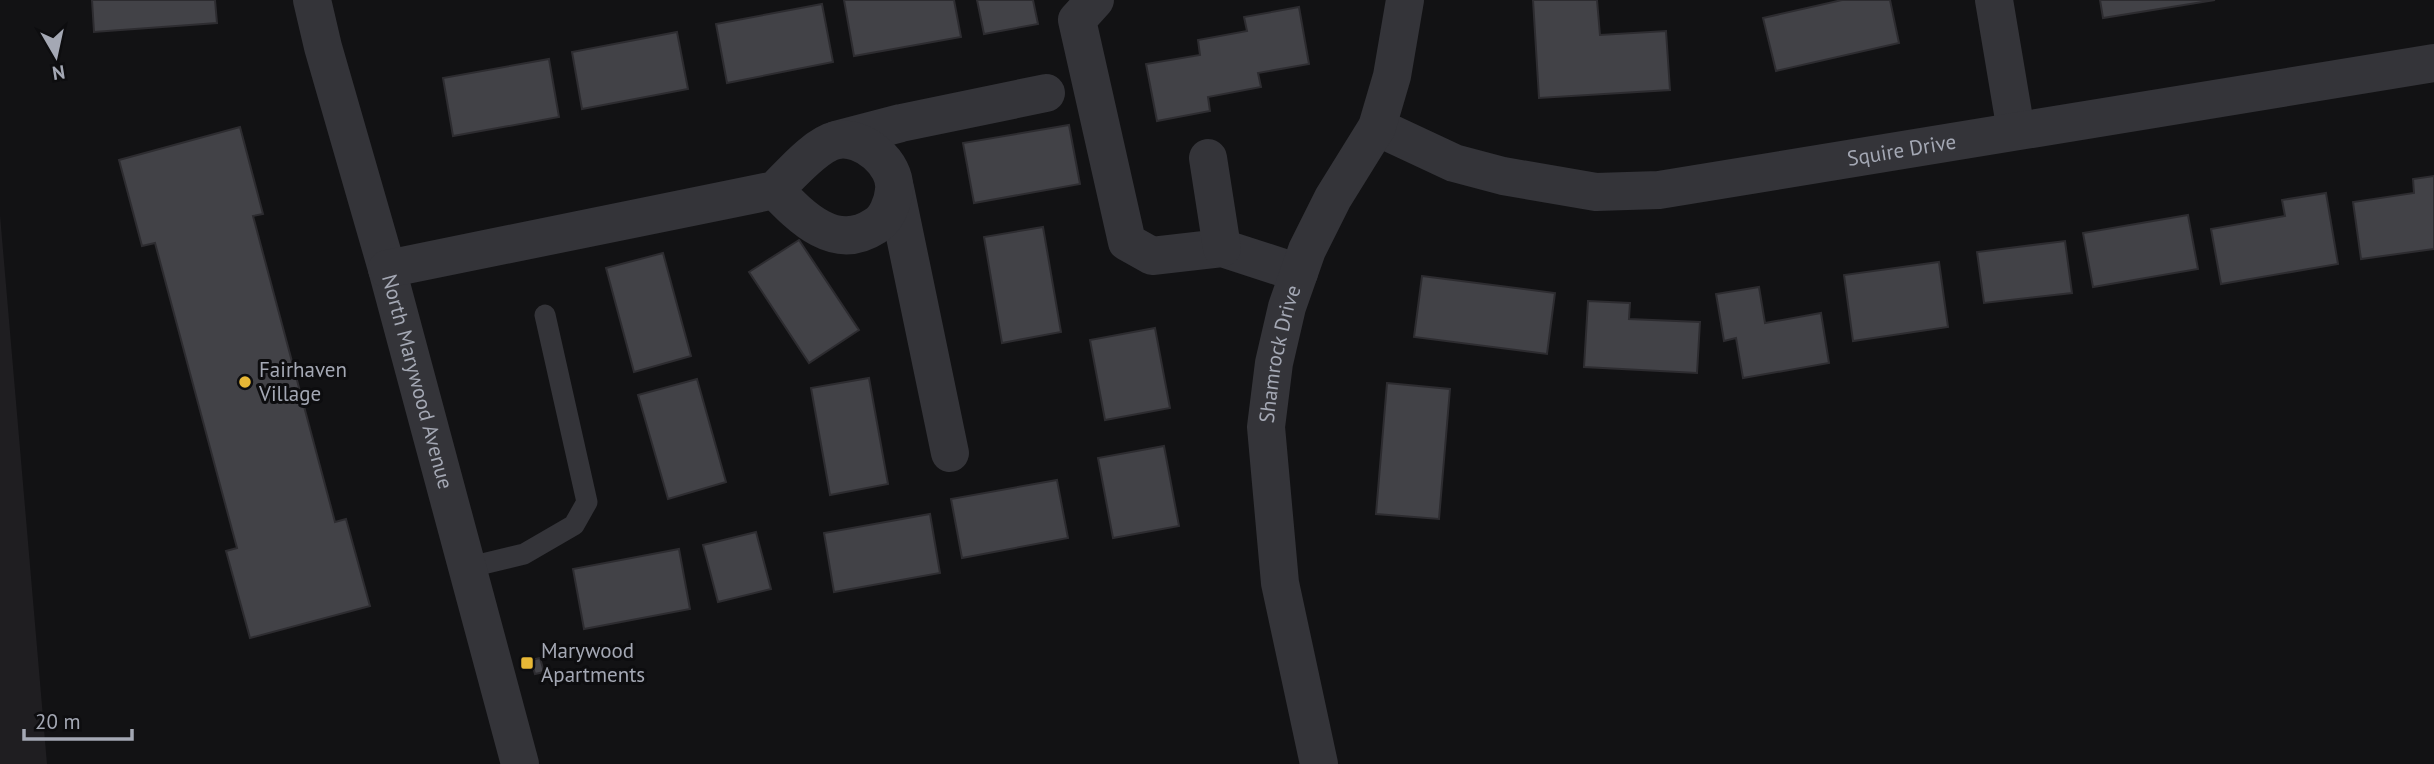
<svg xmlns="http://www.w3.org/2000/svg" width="2434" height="764" font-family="'PT Sans',sans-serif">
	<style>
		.built { fill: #1f1e21 }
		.building { fill: #424247; stroke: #2d2c30; stroke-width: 2 }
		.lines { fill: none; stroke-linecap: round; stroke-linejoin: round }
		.lane { stroke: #343439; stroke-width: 21 }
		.street { stroke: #343439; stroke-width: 38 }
		.poi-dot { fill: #e8b836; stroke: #0d0d0f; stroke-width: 2.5 }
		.labels { text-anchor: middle; stroke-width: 6; stroke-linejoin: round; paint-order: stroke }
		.street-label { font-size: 21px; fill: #a4a8b4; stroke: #0d0d0f }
		.poi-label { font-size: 21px; fill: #a4a8b4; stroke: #0d0d0f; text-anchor: start }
	</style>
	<rect width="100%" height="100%" fill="#121214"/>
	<!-- built -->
	<path class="built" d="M0 215 47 764H0Z"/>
	<!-- building -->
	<g class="building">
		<path d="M92 0H215L217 23 94 32Z"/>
		<path d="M844 0H954L961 37 854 56Z"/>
		<path d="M977 0H1033L1038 24 984 34Z"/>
		<path d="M1533 0H1597L1600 35 1666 31 1670 90 1539 98Z"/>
		<path d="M1842 0H1890L1899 43 1776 71 1763 18Z"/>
		<path d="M2100 0H2215L2103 18Z"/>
		<path d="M822 4 833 62 727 83 716 24Z"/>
		<path d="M1299 7 1309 64 1258 73 1261 87 1208 97 1210 111 1157 121 1146 64 1200 55 1198 40 1247 31 1244 17Z"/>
		<path d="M677 32 688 89 582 109 572 52Z"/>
		<path d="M549 59 559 117 453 136 443 78Z"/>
		<path d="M1069 125 1080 184 974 203 963 143Z"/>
		<path d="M240 127 263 214 253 216 335 522 346 519 370 606 250 638 226 551 237 548 155 243 142 246 119 160Z"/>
		<path d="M2434 176V249L2361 259 2353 202 2414 193 2413 179Z"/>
		<path d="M2326 193 2338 264 2221 284 2211 229 2285 216 2282 200Z"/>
		<path d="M2188 215 2198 269 2093 287 2083 233Z"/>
		<path d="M1043 227 1061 332 1002 343 984 237Z"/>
		<path d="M799 240 859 330 809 363 749 272Z"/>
		<path d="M2065 241 2072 293 1984 303 1977 252Z"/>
		<path d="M663 253 691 356 634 372 606 268Z"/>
		<path d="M1939 262 1948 327 1853 341 1844 275Z"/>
		<path d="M1422 276 1555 293 1547 354 1414 337Z"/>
		<path d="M1759 287 1765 323 1821 313 1829 363 1743 378 1736 338 1724 341 1716 294Z"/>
		<path d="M1588 301 1630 303 1629 319 1700 322 1697 373 1584 367Z"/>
		<path d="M1155 328 1170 408 1105 420 1090 340Z"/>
		<path d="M869 378 888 484 830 495 811 388Z"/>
		<path d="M697 379 726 482 668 499 638 395Z"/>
		<path d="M1387 383 1450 389 1439 519 1376 514Z"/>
		<path d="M1164 446 1179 526 1113 538 1098 458Z"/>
		<path d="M1057 480 1068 538 962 558 951 499Z"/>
		<path d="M930 514 940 573 834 592 824 533Z"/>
		<path d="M756 532 771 589 718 602 703 545Z"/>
		<path d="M679 549 690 609 584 629 573 569Z"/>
		<path d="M540 658 544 672 535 674 531 660Z"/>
	</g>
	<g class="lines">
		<!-- lane -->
		<path class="lane" d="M466 568 524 554 574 525 587 502 545 315"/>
		<!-- street -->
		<g class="street">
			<path id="s1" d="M312 0 323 47 387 269 520 764"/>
			<path d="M1095 0 1077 20 1127 242 1152 256 1222 248 1299 273"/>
			<path d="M1994 0 2016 131"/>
			<path id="s2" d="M1377 127 1454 163 1503 176 1596 192 1659 190 2434 63"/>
			<path d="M836 140 901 123 1046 93"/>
			<path d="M1208 158 1222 248"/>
			<path d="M895 188 950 453"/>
			<path d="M387 269 775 190C802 218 835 252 875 226 886 220 893 203 894 190 897 164 863 135 837 140 816 144 790 175 775 190"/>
			<path id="s3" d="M1319 764 1280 583 1266 427 1274 363 1287 307 1307 250 1333 198 1377 127 1392 76 1405 0"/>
		</g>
	</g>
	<!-- markers -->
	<g class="poi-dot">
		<circle cx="245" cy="382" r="7"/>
		<rect x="520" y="656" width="14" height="14" rx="3.5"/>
	</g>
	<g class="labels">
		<!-- street labels -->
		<g class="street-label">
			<text dy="7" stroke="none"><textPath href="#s2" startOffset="539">Squire Drive</textPath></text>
			<text dy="7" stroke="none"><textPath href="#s3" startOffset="416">Shamrock Drive</textPath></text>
			<text dy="7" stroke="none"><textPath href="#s1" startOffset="396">North Marywood Avenue</textPath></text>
		</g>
		<!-- poi labels -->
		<g class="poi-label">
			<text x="259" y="377">Fairhaven<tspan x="259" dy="24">Village</tspan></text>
			<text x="541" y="658">Marywood<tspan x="541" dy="24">Apartments</tspan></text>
		</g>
	</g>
	<!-- north arrow -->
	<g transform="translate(56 56) rotate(171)" stroke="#0d0d0f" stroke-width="5" paint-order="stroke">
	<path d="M0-5L12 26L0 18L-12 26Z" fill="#a4a8b4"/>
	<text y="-10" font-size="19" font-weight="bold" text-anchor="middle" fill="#a4a8b4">N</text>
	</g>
	<!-- scale -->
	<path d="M24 729v10h108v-10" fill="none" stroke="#a4a8b4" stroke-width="3.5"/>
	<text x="35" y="729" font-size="21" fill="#a4a8b4" stroke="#0d0d0f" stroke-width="5" paint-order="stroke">20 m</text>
</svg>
